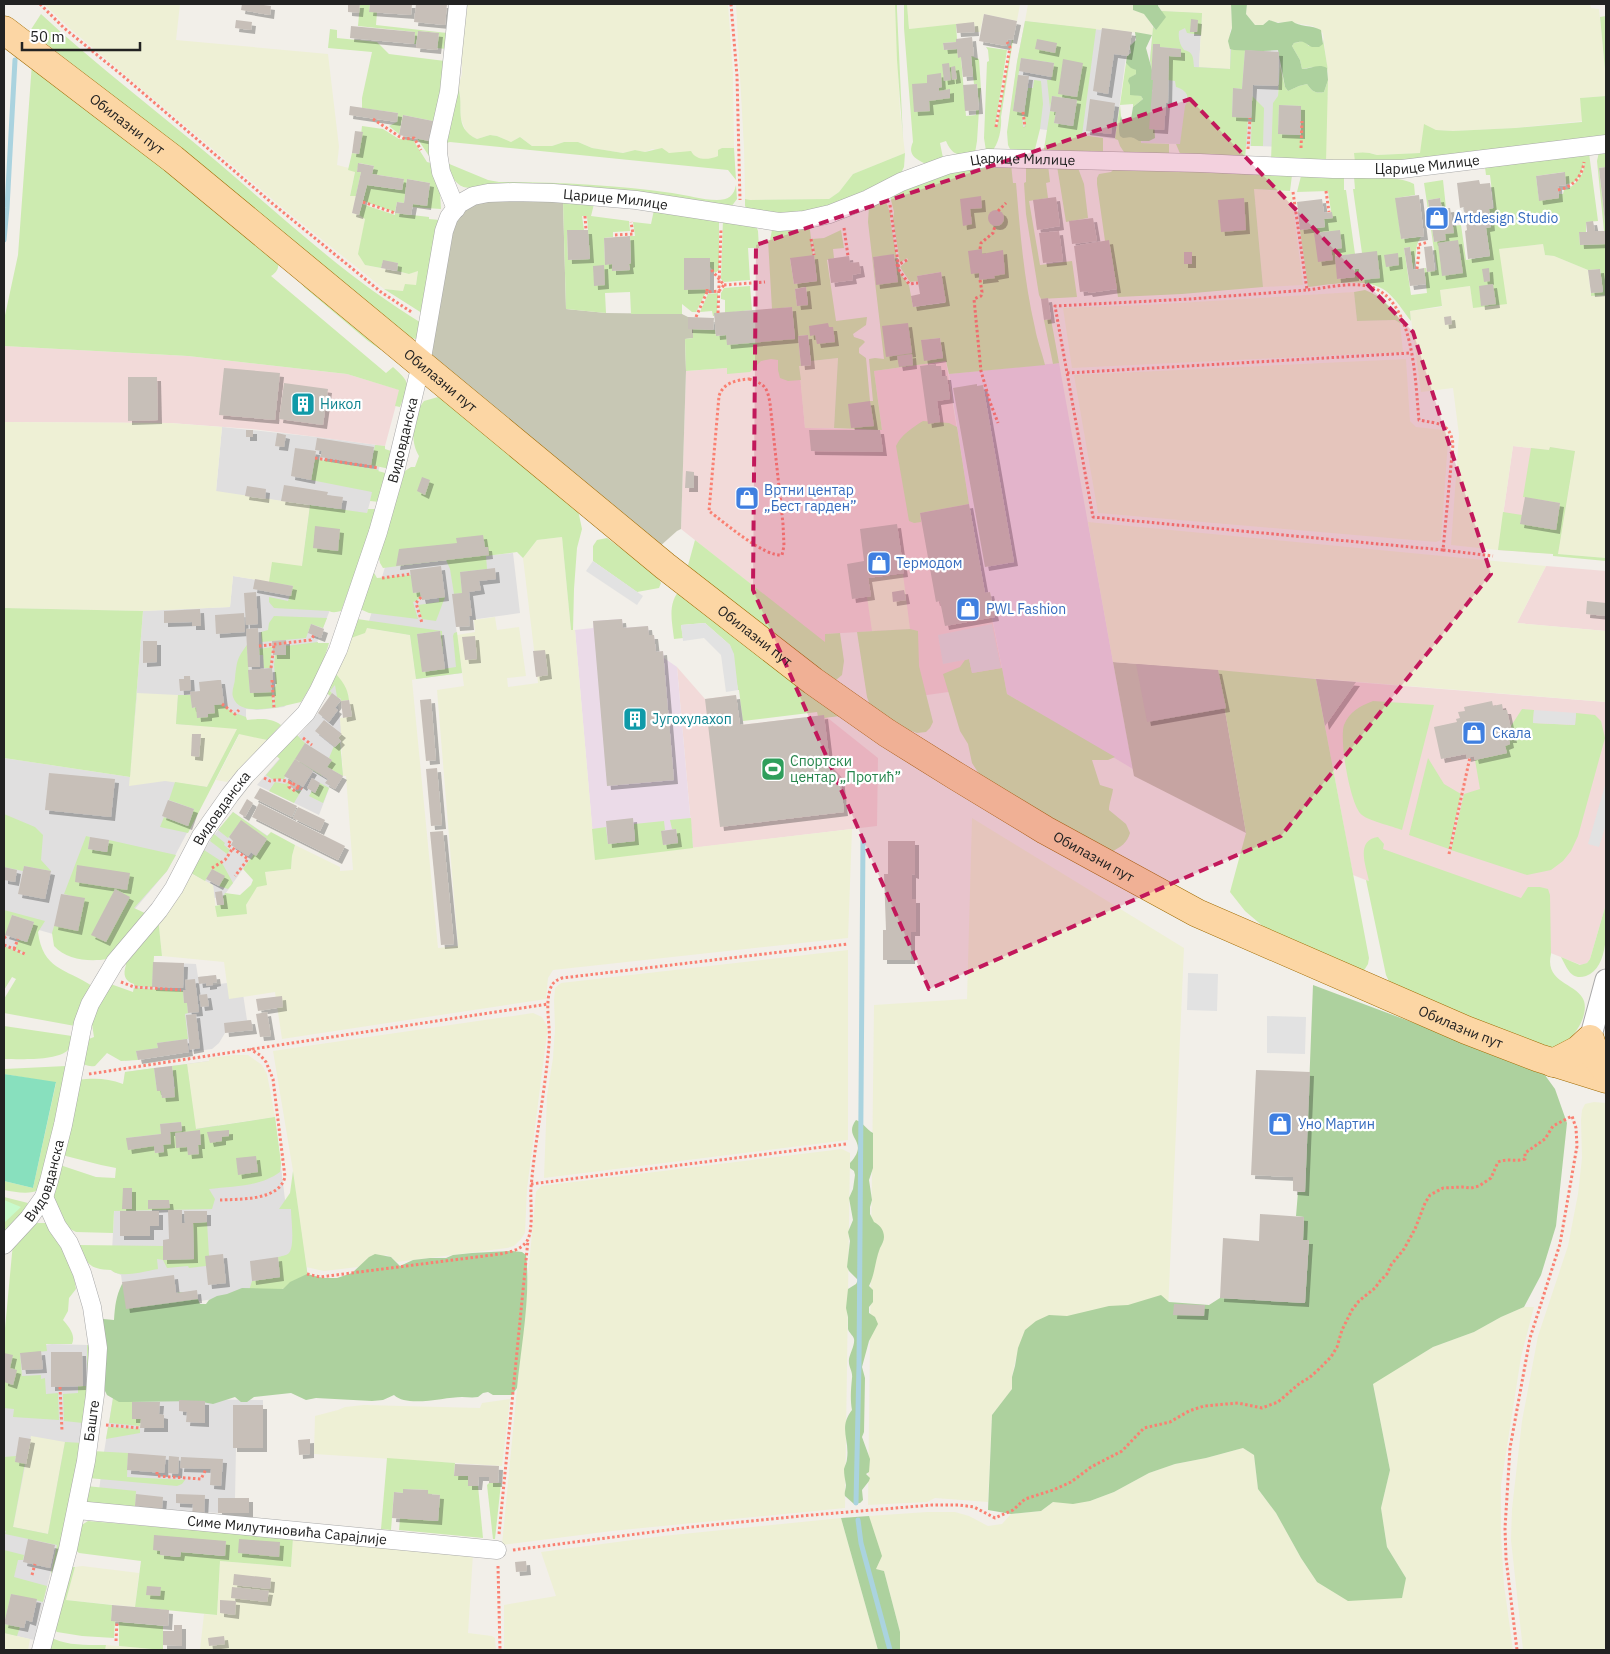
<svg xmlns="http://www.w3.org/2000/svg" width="1610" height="1654" font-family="'IBM Plex Sans',sans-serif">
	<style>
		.residential { fill: #e0dfdf }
		.commercial { fill: #f2dad9 }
		.industrial { fill: #ebdbe8 }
		.construction { fill: #c7c7b4 }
		.farmland { fill: #eef0d5 }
		.grass { fill: #cdebb0; fill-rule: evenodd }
		.forest { fill: #add19e }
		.park { fill: #c8facc }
		.pitch { fill: #88e0be }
		.parking { fill: #e2e2e2 }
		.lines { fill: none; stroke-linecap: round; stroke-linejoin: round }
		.stream { stroke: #aad3df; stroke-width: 5 }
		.building { fill: #c7bfb8; filter: url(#shadow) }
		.minor-casing { stroke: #a9a9a9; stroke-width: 19 }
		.tertiary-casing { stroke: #a9a9a9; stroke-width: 23 }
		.primary-casing { stroke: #a06b00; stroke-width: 29 }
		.path { stroke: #fa8072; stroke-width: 3; stroke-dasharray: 2.5 2.5; stroke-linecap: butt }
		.minor { stroke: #fff; stroke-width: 18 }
		.tertiary { stroke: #fff; stroke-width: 21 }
		.primary { stroke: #fcd6a4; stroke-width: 28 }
		.marked { fill: #c2185b; fill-opacity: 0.2; stroke: #c2185b; stroke-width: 4; stroke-dasharray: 10 6; stroke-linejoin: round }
		.labels { text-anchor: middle; stroke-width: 4.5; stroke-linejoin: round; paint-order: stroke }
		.street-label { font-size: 14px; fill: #222; stroke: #fff }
		.shop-label { font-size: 14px; fill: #366cbe; stroke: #fff; text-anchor: start }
		.culture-label { font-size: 14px; fill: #0d838f; stroke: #fff; text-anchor: start }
		.leisure-label { font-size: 14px; fill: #27864d; stroke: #fff; text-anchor: start }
	</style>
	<defs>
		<filter id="shadow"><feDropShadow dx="4" dy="4" stdDeviation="0" flood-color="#0004"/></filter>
	</defs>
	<rect width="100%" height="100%" fill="#f2efe9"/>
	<!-- residential -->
	<g class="residential">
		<path d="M1155 11 1202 13 1199 67 1232 36 1281 38 1278 96 1328 97 1326 148 1141 143Z"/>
		<path d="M1025 21 1132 32 1128 56H1126L1115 139 1009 125 1017 62Z"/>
		<path d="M222 427 317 437 385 446 367 513 323 628 324 629 321 638 319 637 297 696 284 707 258 710 246 709V720L167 871 102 948 39 930 4 990V758L130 777 143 611 230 607 233 576 269 582 272 562 302 566 310 505 216 492Z"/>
		<path d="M513 553 520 613 470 620V626L456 627 462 673 416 679 410 635 367 628 385 567Z"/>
		<path d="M335 684 341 700 338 704 342 734 340 742 343 776 335 789 330 786 319 815 257 785 318 713 332 693 330 691Z"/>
		<path d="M233 812 268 836 267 839 256 856 253 855 223 897 214 898 213 885 191 873 211 839Z"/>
		<path d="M138 953 154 954 153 962 196 964 198 977 216 975 217 982 213 983V985L241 981 247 1020H251L253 1030 225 1033 219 1043 212 1049 125 1061Z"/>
		<path d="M209 1061 218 1126 275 1117 286 1208H298L309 1285 126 1312 121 1275 114 1272 111 1270 118 1139 125 1072Z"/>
		<path d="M52 1344 87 1345V1378L84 1419 66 1509 34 1640 4 1633V1349Z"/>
		<path d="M113 1398 263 1400V1448H236L235 1498 218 1513 204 1512V1518L97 1506 104 1452Z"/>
	</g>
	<!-- commercial -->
	<g class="commercial">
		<path d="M797 339 805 428 882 430 874 371 946 361 968 498 985 593 990 592 995 617 992 618 1005 684 920 696 910 629 825 634V643L681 529 686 371 727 368Z"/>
		<path d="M4 346 188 356 347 374 400 390 385 446 317 437 251 429 170 423 4 422Z"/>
		<path d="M1513 446 1549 450 1550 447 1575 451 1558 554 1498 550Z"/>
		<path d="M1546 566 1606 571V631L1517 623Z"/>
		<path d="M677 667 705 699 736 695 740 725 824 715 878 758 877 826 693 848Z"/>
		<path d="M1316 679 1606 702V904L1590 959 1587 963 1581 965 1353 875Z"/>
	</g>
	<!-- industrial -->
	<g class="industrial">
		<path d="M1059 363 1113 662 1133 769 1007 694 992 617 995 616 990 592 985 593 969 504 949 374Z"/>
		<path d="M622 619 623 628 648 626 649 635H654L656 652 663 651 664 658 677 667 693 848 595 860 575 630 593 628V621Z"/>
	</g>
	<!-- construction -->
	<g class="construction">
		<path d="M514 200 563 201 566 309 606 313 682 314 688 317V329H693V338L685 339 686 371 681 529 677 531 659 547 431 355 447 253 457 216 475 203Z"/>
		<path d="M1113 662 1218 670 1246 833 1134 776Z"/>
	</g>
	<!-- farmland -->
	<g class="farmland">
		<path d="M44 4H180L176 40 328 54 339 147 337 165 349 168 348 170 355 171 350 195 356 196 352 213 359 215 365 219 359 254 365 265 409 274 418 270 416 285 404 291 384 289 285 210 68 27Z"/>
		<path d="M464 4H728L733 74 734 148H722L718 156 713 159H699L693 155 669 153 652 149 645 152 635 150 623 153 592 148 578 142H564L552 146H532L520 137 511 142 497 136 490 135 477 139 467 134 461 119 460 93 458 87 462 74V33Z"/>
		<path d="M736 4H895L900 112 905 153 853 174 839 192 829 199 750 200 745 199 744 148Z"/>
		<path d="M907 4H1020L1017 21 984 14 980 32H975L974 23 909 29Z"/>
		<path d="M1028 4H1133V10L1144 13 1153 27 1152 35 1102 28 1101 30 1025 21Z"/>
		<path d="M1158 4H1231L1232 28 1230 31V69L1199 67 1202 13 1162 11 1158 6Z"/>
		<path d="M1247 4H1590L1591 8 1599 9 1606 80V96L1580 98 1583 121 1515 128 1453 131 1436 130 1424 125 1421 153 1377 155 1371 153 1355 162H1325L1328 74 1323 33 1313 26 1294 23 1274 22 1269 20 1263 25H1255L1246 14Z"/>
		<path d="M1254 189 1291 192 1303 285 1263 287Z"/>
		<path d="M1543 244 1545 255 1554 256 1588 270 1591 296 1606 295V558L1558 554 1575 451 1550 447 1549 450 1513 446 1498 550 1451 545 1459 435 1453 388 1421 392 1410 311 1442 307 1440 290 1470 286 1473 308 1499 249Z"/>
		<path d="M1354 292 1357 321 1395 320 1400 323 1403 352 1072 368 1063 308 1146 305Z"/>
		<path d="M838 358 834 428H805L799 366 811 365V361Z"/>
		<path d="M1406 359 1410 421 1416 427 1444 430 1446 432 1448 441 1441 540 1436 542 1098 513 1074 375Z"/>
		<path d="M4 422 170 423 222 427 216 491 310 505 302 566 269 582 233 576 230 607 143 611 4 608Z"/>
		<path d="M1088 522 1546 566 1517 623 1606 631V702L1113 662Z"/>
		<path d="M562 537 571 630H575L595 859 852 829 848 938 553 970 548 978 546 999 282 1039 275 992 229 999 224 962 162 956 158 917 188 872 213 885 217 917 246 905 265 872 291 869 292 856 295 845 340 867V871L353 870 346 776H343L341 741 338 738 341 734 340 718 352 716 348 693 333 671 351 638 367 628 410 635 416 679 412 680 438 948 458 946 437 690 464 686 457 635 475 632 474 620 495 617 497 630 519 627 526 676 507 678 508 687 538 683 523 558 537 540Z"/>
		<path d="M903 574 910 629 872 631 867 597 871 596 868 578Z"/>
		<path d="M137 693 178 695 176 724 238 728 207 787 165 781 129 786Z"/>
		<path d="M240 733 267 740 227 782 216 780Z"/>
		<path d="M972 818 1184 948 1168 1311 1016 1358 1012 1377V1389L992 1415 988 1502 935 1498 927 1502 868 1505 874 1005 967 999Z"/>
		<path d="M848 950V1140L544 1178 547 1096 553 1058 555 1028 554 1000 555 988 561 983Z"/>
		<path d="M533 1013 542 1017 547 1026V1034L527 1189 525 1233 521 1239 514 1246 507 1248 397 1262 391 1257 386 1255 363 1263 358 1267 324 1271 306 1267 293 1171 273 1051Z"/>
		<path d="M234 1055H248L262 1065 267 1074 275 1117 195 1129 187 1064 209 1061V1058Z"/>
		<path d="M1594 1102 1606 1103V1650H1523L1511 1540 1512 1509 1522 1421 1538 1336 1568 1246 1578 1194 1582 1158 1581 1120 1582 1110 1585 1104Z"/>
		<path d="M842 1149 850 1153 845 1508 612 1531 502 1545 536 1192 541 1186Z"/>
		<path d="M1524 1307H1534L1521 1357 1501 1485V1536L1504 1585 1513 1650H900V1632L884 1571 876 1569 872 1527 869 1516 927 1512H955L969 1516 988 1526 1002 1524 1011 1514 1041 1511 1053 1502 1090 1501 1114 1492 1149 1473 1175 1464 1206 1458 1243 1448 1254 1455 1258 1489 1276 1513 1301 1558 1317 1582 1406 1578 1387 1547 1381 1508 1390 1470 1373 1383 1433 1347 1474 1332 1501 1317Z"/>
		<path d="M510 1399 502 1466 314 1454 315 1416 338 1410 345 1407 364 1405 480 1408 482 1403Z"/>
		<path d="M31 1436 65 1442 48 1534 13 1527Z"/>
		<path d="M841 1518 878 1650H504V1605L556 1596 541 1552 663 1536Z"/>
		<path d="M293 1538 473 1554 468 1633 492 1636 495 1638 496 1650H200L204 1614 217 1615 220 1561 291 1567Z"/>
		<path d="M82 1566 139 1573 135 1607 66 1600 75 1567Z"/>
		<path d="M4 1633 30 1639 28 1650H4Z"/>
		<path d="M106 1645 166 1650H105Z"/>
	</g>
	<!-- grass -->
	<g class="grass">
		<path d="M360 4H370L369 12H377L376 25 447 33 446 49 437 48 439 33 418 31 416 44H414L415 32 358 26Z"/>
		<path d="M895 4H897V10L903 139 897 60Z"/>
		<path d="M904 4H907L909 29 956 24 957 39H956V42L943 43 944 50 957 49 958 57H961L966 116 976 115V110H979L977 141 975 153C960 156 953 157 946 141L940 143 943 158 926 164C916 159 907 155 913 142L904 28Z"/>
		<path d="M1162 11 1202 13 1201 35 1187 33 1185 28 1179 31C1178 38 1180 45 1184 50 1194 52 1193 58 1194 67L1230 69 1231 49 1245 50 1242 89 1233 88 1232 117H1248L1245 160 1203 156 1195 154H1191L1187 157 1181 156 1176 144H1180L1185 106C1191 96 1186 90 1176 87L1175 81 1168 80 1169 56 1181 57V49L1160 47V44H1153L1152 72 1150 60 1153 27 1156 30Z"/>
		<path d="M41 14C96 65 157 111 215 160 282 217 347 278 423 324L420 336 416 339 411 338 318 263 218 178 30 31Z"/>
		<path d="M1606 16V80L1600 17Z"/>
		<path d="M1025 21 1096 29 1082 135 1103 138V152L1046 153 1044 149 1050 111 1056 112 1054 123 1073 126 1077 100 1052 96 1050 108 1047 80H1051L1054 63 1021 58 1013 110 1022 112 1023 127H1025L1024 113 1028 88H1033L1034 80 1041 81 1043 104 1040 129 1034 153 1011 151 1008 145 1007 132 1017 62Z"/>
		<path d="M330 29 337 30V38L377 42 389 54 445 61 440 192 441 209 412 207 413 204 427 205 430 183 407 179 404 203 397 202 395 212 363 201 367 185 402 190 404 179 372 174 374 166 359 163 357 171 361 172 356 196H350L355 172 348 170 352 153 359 154 362 126 383 129 399 139 413 140 427 162 431 163V159L417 138 429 141 433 121 403 115 399 134 389 126 397 122 398 113 362 108V98L372 52 328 48Z"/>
		<path d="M1323 39 1328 71 1327 68 1313 67 1302 69 1300 60 1292 46 1294 43 1304 41 1309 46 1323 44Z"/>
		<path d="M1012 40H1013L1001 117C1002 127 999 145 991 152L986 151 984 138 987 62 989 61 988 50 986 47 1007 50 995 127H997Z"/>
		<path d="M971 56 979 59 981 89 979 104 977 84H974Z"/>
		<path d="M32 63 278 259C279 268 278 271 271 276L386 373 393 367C412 384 409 384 400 407L395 406 399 390 347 374 188 356 4 346V320L18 255Z"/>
		<path d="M1126 63 1136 70V74L1130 78V94L1141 96 1143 99 1133 107V104L1120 105 1121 116 1119 125 1133 137 1141 141V143L1169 144V156L1126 155 1120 146 1118 140 1115 139Z"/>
		<path d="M1280 66 1285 87 1288 91 1299 86 1307 84C1312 91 1315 94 1324 92L1328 80 1326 162H1355L1354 153C1362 152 1369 152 1377 155L1420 153 1424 124 1436 130 1453 131 1515 128 1582 122 1580 98 1606 96V136L1540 147 1407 162 1355 163 1271 161 1273 103 1278 96ZM1279 105 1301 106V148V135L1278 134Z"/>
		<path d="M458 87C465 107 452 127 477 139L490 135 497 136 511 142 520 137 532 146H552L564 142H578L592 148 623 153 635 150 645 152 662 148 669 153 691 151C696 161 709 160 718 156V150L722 148H734L736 180 728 170 450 142 446 143Z"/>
		<path d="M1252 96 1264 108 1263 146H1251Z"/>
		<path d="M1606 151V167L1599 168 1606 231H1604L1597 161 1599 152Z"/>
		<path d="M905 153 904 167 901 173C861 194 820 217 773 215 765 215 755 211 747 209L745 206V199L750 200 829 199 839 192 853 174Z"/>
		<path d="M1589 153 1598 221 1586 222V232H1579L1580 245 1606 244V295L1591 296V293L1603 292 1600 269 1588 270 1554 256 1545 255 1543 244 1499 249 1507 304 1473 308 1470 286 1440 290 1442 306 1410 311 1411 321C1403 311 1396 299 1386 291 1366 276 1330 285 1308 287L1300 230 1325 227 1324 219 1332 218 1328 191 1297 192 1301 176 1344 178V190H1346L1355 254 1335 256 1338 279 1355 277V269H1359L1361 280 1362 253 1353 189H1355L1354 177C1375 181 1394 174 1414 184L1415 195 1396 198 1401 239 1421 237C1414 246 1417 258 1413 270L1410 247 1404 248 1411 295 1427 293 1424 268H1426L1427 272 1437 270 1424 183 1443 180 1446 208 1442 209 1440 198 1428 200 1434 242 1445 240V234L1453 226 1461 225 1466 260 1490 256 1486 228 1491 227 1489 209 1494 208 1490 175H1486L1485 167ZM1584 163C1586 172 1575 188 1564 190L1563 194H1559V198L1539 200 1536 176 1564 172 1566 184 1573 183 1580 176Z"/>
		<path d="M447 163 488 180 499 182C557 182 614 185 672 193 687 195 702 200 717 200 728 200 734 196 736 185L737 199 731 207 489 186C462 189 461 191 446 168Z"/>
		<path d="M1011 164 1013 183H1016C1020 231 1024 281 1035 328 1037 340 1042 352 1045 365L949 374 946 361 874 371 882 430 834 428 838 358 811 361 808 335 798 336 801 366H799L801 380 788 381 780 378 778 370V360L771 359 761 361 750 372 727 374V368L686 371 685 339 693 338V329L715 330 716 336 726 335 795 339 792 307 772 309 768 240H770L772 230 803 226 808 227 810 230 813 255H815L812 239 824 238 841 230 844 248 833 249 834 258 827 260 836 321 867 317 866 325 853 334 854 337 863 340 865 342 859 348V353L866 358 870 401H873L869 359 875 358 884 359 868 222 869 206 885 198 890 213H891L890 219 898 265H896L894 255 873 257 876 284 898 267V271L909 285 913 307 945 303 941 272 917 276 918 281 910 282 900 267 908 260 907 258 900 263 893 219 894 212 890 196C902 191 914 184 926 180 954 170 982 167 1011 164ZM814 256 817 281 794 284 790 259ZM806 287 808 304 797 306 795 289ZM940 338 943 358 922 340Z"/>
		<path d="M1026 165H1048L1050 182 1046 183 1048 198 1029 201 1040 265 1072 261 1077 297 1041 299 1039 295 1026 214 1024 183 1026 182Z"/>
		<path d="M1057 166 1078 168 1084 184 1088 218 1066 222Z"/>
		<path d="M1115 168 1292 175 1290 191 1254 189 1263 287 1182 294 1118 297 1109 241H1105L1097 184V178L1099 174 1111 172Z"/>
		<path d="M563 201 594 204 591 216 629 221 630 231 613 232V237L604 238 605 264H612L613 271 630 270 629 264 631 263 630 236H635L633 222 651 224 654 210 719 218V270L715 273 710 267V258H684V289H705L706 292 696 312H692L682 304V314H631L630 292 605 293 606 313 566 309ZM582 216H587L590 259 568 260 567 231 584 230Z"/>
		<path d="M362 204 395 215V213L429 217V219L440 220 425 315 384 289 403 291 405 284 416 285 418 271 409 274 397 271 398 263 383 261 381 268 365 265 358 254 365 219 359 215Z"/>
		<path d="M723 219 756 226 758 231 759 248H748L750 280 724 282 721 279Z"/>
		<path d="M302 283 382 346 381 350 368 341 304 287Z"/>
		<path d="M750 286 752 310 725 313V300L721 299V293L724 288Z"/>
		<path d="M1365 290C1381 296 1392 307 1401 322L1400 323 1395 320 1357 321 1354 292Z"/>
		<path d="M718 293 717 313 714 316H713L712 311 700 312 708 294Z"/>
		<path d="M1051 319 1059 363 1053 364 1044 320Z"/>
		<path d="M438 397 444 400 578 510 582 529 577 548 574 589 573 630H571L562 537 537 540 523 558 517 552 486 556 487 569 460 572 462 593 454 594 450 569 446 560 383 568 380 563 378 553 405 471 411 467H415L419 456C409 441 413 414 424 401Z"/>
		<path d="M923 421 949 423 957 427 969 504 920 513 921 522 914 523 909 521 896 446C901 435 913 427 923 421Z"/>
		<path d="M375 445 385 446V449L394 452 390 469 371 465Z"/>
		<path d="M1550 447 1575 451 1558 554 1606 558V561L1553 556V554L1498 550 1503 512 1522 515 1520 523 1556 529 1560 503 1523 497 1531 448 1549 450Z"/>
		<path d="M315 459 379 470 378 471 389 474 380 502 370 501 372 492 311 480Z"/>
		<path d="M310 505 367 513 368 509H374L377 512 341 611C337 612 333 613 329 611L274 608 269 602V597L288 601 293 586 269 582 272 562 302 566Z"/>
		<path d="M607 538 656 574 661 583 659 588 637 592 593 561V546L597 540Z"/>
		<path d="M695 540 825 642V634L840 633 844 661 842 675 836 680 810 663 687 569Z"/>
		<path d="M373 571 377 578 411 575 413 593 420 592 421 596 416 601 413 602 418 619 369 613 360 609Z"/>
		<path d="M681 588 848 715 824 718 818 716 817 712 743 721 739 690H738L730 645 705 623 681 625 683 638 674 639C672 620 667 604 681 588Z"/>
		<path d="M445 597 436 621 422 619 418 605 439 602V598Z"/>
		<path d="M4 608 143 611 130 777 4 758Z"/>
		<path d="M274 616 327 618 323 628 311 624 306 638 262 642 261 632 268 630 269 623Z"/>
		<path d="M357 619 442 631 443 657 440 631 417 634 423 672 456 667 453 636 454 633 457 632 462 673 416 679 410 635 367 628 365 633 351 638Z"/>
		<path d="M910 629 918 631 919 666 933 722 930 728 926 732 917 733 909 730 875 709 870 705 867 697 857 632Z"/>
		<path d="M318 642V643H329C323 665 313 683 301 702L275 708 274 688 276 686 274 665 275 655H286V646Z"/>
		<path d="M247 645 250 693 272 692 273 708C261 709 238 713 233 697 231 691 235 684 235 678 237 661 237 658 247 645Z"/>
		<path d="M272 647 270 668H264L263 655H259V649Z"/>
		<path d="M969 659 972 673 1002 668 1007 694 1115 757 1108 760H1092L1100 785 1113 789C1112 797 1109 803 1109 810L1126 824 1130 833C1127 843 1121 847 1111 852L983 780 972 763 968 744 960 731 943 674 960 667 965 660Z"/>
		<path d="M1218 670 1316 679 1369 958 1368 964 1363 972 1265 928 1245 911 1230 892 1246 833Z"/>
		<path d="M333 671C342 680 348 688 349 700L341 701V699L337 697 335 685 330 691 332 693 330 696 324 690Z"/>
		<path d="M178 695H191L192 708 196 707 208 714 214 705 221 704 236 715 238 714 246 717 247 720C259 719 270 717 281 725L267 740 239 734 188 833 160 827 164 817 188 826 194 809 169 800 175 782 207 787 237 729 176 724Z"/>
		<path d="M1373 701 1434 705 1402 830C1392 826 1369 821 1362 815 1350 806 1339 739 1344 725 1349 712 1360 706 1373 701Z"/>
		<path d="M1522 709 1534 710 1533 723 1575 725 1576 713 1595 715 1601 721 1605 738 1578 836 1571 851 1563 861 1551 870 1527 875 1451 850 1464 794 1480 789 1475 760 1507 753 1505 746 1510 744 1509 739 1513 738 1511 726Z"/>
		<path d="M294 732 305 743 322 776 295 759 284 779H272L266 775 280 759 273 753Z"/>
		<path d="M340 742 343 776 327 767 332 760 329 758 334 746 335 747Z"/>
		<path d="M1428 758 1444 784 1461 794 1449 849 1409 835Z"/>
		<path d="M275 782 285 784 289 782 290 783 288 787 295 791H301L294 803 269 791Z"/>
		<path d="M320 783 329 788 323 803 309 796 312 791 315 793Z"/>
		<path d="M233 812 267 836 271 832 295 845 292 856 291 869 265 872 267 885 257 887 246 905 247 914 217 917 215 906 224 904 223 897 225 893 240 895 251 885 253 880 243 869 254 854 256 855 267 839 241 821 228 838 218 830Z"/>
		<path d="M4 814 35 827 43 835 41 860 51 871 24 866 23 871 4 867Z"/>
		<path d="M691 818 693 848 595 860 592 829 606 827 608 844 635 841 634 824 664 821 665 830 662 831 664 845 678 842 676 829H672L670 820Z"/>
		<path d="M214 834 225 843 224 845 230 850 227 854 210 841Z"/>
		<path d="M86 836 90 837 88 849 107 852 109 840 176 855 167 871 134 908 147 914 107 959C90 962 66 960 54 946L52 933 54 926 84 899 64 894Z"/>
		<path d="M1378 837 1384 844 1383 849 1521 898 1528 887H1540L1548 889 1550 895 1551 954C1544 984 1578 983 1584 1001 1589 1018 1571 1044 1555 1047 1552 1048 1547 1047 1544 1046L1394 992 1386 975 1366 880 1369 881C1366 866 1355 840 1378 837Z"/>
		<path d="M204 850 221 861 233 883 228 889 219 886 224 876 212 869 205 881 191 873Z"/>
		<path d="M1606 904C1606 926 1610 967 1586 976 1571 981 1567 968 1561 957L1580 965 1587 963 1590 959Z"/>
		<path d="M4 910 45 921 38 932C43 970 65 968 92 986L75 1026 4 1013V999L16 979 12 977 4 990V946L25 955V953L15 949 19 940 27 942 34 922 12 915 6 935 4 937Z"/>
		<path d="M158 917 162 956H154L152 987 134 986V984C124 981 123 974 126 965L125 962Z"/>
		<path d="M105 982 133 992 134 988 183 991 184 1003H187L188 1013 185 1014 188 1039 157 1043 158 1048 136 1051 138 1060 121 1061 107 1053 95 1066C88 1067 84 1065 79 1060L81 1042 94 1037 91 1018Z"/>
		<path d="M4 1026 72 1036C71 1041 71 1048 67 1051 54 1061 20 1059 4 1059Z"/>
		<path d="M187 1064 196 1129 275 1117 281 1163 280 1172C260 1187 233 1186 209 1189L215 1199 212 1209 114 1211 113 1233 76 1232 68 1228 49 1198 57 1164 96 1177 115 1178 116 1168 101 1165 62 1155 77 1080C94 1078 107 1078 123 1084L125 1072 154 1068 157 1091H161L162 1098 174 1097 173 1089 175 1088 172 1066ZM181 1122 182 1130 170 1132 163 1145 164 1152 155 1153 154 1146 126 1138 161 1134 160 1124Z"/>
		<path d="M66 1066 60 1101 39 1190C29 1195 15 1192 4 1190V1181L33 1188 56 1083 4 1074V1069Z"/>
		<path d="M293 1171 309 1285 248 1294 252 1281 280 1277 278 1257C281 1256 286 1256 289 1253 295 1246 291 1218 291 1209H279L290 1193Z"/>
		<path d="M4 1197 28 1203 20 1217 4 1233Z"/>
		<path d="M207 1222 209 1256 206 1266 189 1268 188 1266 167 1268 163 1260 157 1259 158 1269C146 1271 120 1279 111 1270 88 1269 88 1264 78 1245L163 1246V1260L194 1259 193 1223Z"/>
		<path d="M31 1223H48C61 1244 73 1265 76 1289L69 1298 68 1311 63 1320C69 1327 76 1335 72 1344H46L47 1351 20 1354 22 1376 41 1375V1379L45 1378 46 1394 58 1393 59 1420 13 1417 14 1409 4 1408V1339L13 1243Z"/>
		<path d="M87 1345H90L91 1362 83 1423 64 1421 63 1394 78 1393V1386H87Z"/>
		<path d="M113 1398H133L132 1419H141L140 1426 109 1423Z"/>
		<path d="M108 1427 140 1429V1433L106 1439Z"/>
		<path d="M65 1442 83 1443 55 1574 51 1573 57 1545 5 1534 6 1531 4 1530V1457L16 1456 15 1461 25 1463 13 1527 48 1534Z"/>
		<path d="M92 1451 128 1453 127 1477 185 1480 182 1484 177 1486 88 1478Z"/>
		<path d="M387 1458 455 1463 454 1475 468 1476V1486H478L483 1538 399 1530 400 1518 438 1521 440 1495 428 1494V1490L403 1489V1493L394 1492 391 1530 381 1529Z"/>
		<path d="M489 1483H501L495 1539H493L487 1485Z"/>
		<path d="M86 1486 136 1491 135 1510 89 1504 85 1500Z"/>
		<path d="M88 1521 293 1538 291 1567 220 1561 217 1615 135 1607 141 1561 79 1553 73 1548 80 1526ZM226 1541 224 1556 181 1552 180 1557 160 1555V1551Z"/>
		<path d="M4 1550 24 1555 23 1560H18L14 1577 47 1586 43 1602 11 1594 4 1624 20 1627 17 1636 4 1633Z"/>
		<path d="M68 1567H75L66 1600 112 1605 111 1621H115L114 1638 82 1636 57 1632 51 1627Z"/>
		<path d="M119 1622 163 1626V1650L119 1646Z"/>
		<path d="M48 1636C66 1646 85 1645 106 1645L105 1650H44Z"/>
	</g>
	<!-- forest -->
	<g class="forest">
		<path d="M1133 4H1158V6L1166 17 1156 30 1144 14 1133 10Z"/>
		<path d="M1231 4H1247L1246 14 1255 25H1263L1269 20 1278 23 1292 21C1299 27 1312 25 1321 30L1323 44 1319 47H1312C1303 43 1306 40 1294 43L1292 46 1300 60 1302 69C1311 69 1318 63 1327 68L1328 80 1324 92C1315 94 1312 91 1307 84L1299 86 1288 91 1285 87 1278 50 1263 51V57L1257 51 1234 50 1230 49 1228 41 1232 28Z"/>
		<path d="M1135 32 1152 35 1146 48 1156 85 1152 91 1155 138 1149 141H1139C1131 136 1132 137 1123 138L1120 136C1118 128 1119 123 1121 116L1122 120 1131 119 1133 107 1143 99 1141 96 1130 95V85L1128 81 1129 78 1136 74V70L1131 68 1126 63 1127 56 1131 53 1130 46 1136 40Z"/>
		<path d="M1313 985 1542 1071 1555 1089 1567 1123 1556 1226 1541 1275 1524 1307 1501 1317 1474 1332 1433 1347 1373 1384 1390 1470 1381 1508 1387 1547 1406 1578 1402 1598 1348 1601 1317 1582 1301 1558 1276 1513 1258 1489 1254 1455 1243 1448 1206 1458 1175 1464 1149 1473 1114 1492 1090 1501 1073 1504 1053 1502 1041 1511 1011 1514 988 1510 992 1415 1012 1389V1377L1015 1366 1018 1348 1025 1330 1036 1321 1049 1315 1067 1316 1109 1306 1128 1305 1161 1295 1169 1302 1209 1305 1220 1298 1305 1303 1309 1241 1303 1240 1304 1217 1296 1216 1298 1192H1305Z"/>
		<path d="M856 1120C864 1123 866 1129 873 1133V1168L869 1180 872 1200 870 1207V1214L874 1222C880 1225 884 1230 884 1237 884 1241 882 1244 880 1248 875 1261 875 1274 869 1286L873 1290V1302L869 1307V1313L875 1317 878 1324 869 1341 862 1367 865 1378 864 1432 862 1437 870 1459 869 1472 866 1474 870 1478 869 1481 862 1490 863 1500 860 1503 854 1504 845 1496C844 1492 846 1489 846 1485 845 1479 844 1475 844 1469 845 1465 847 1462 847 1459 850 1439 838 1428 852 1410 850 1399 851 1389 852 1378 853 1371 848 1367 849 1359 850 1353 855 1345 854 1339 853 1335 849 1333 848 1329V1317L846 1308 848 1289 856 1284 858 1280 849 1271 847 1267 850 1241 848 1232 853 1220 849 1198 853 1189 855 1175 854 1171 850 1168V1163C871 1140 842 1139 856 1120Z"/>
		<path d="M512 1251 522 1252 526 1255C531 1295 521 1347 517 1388L512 1395H493L488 1392 483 1393 478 1397C472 1398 467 1397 462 1397 444 1397 408 1408 394 1395L383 1400 372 1401 316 1398 306 1400 291 1393 254 1397 247 1402H241L235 1397 213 1404 197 1401 127 1402H119L107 1395 105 1391 98 1323 103 1319 114 1320C115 1306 116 1296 122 1284L167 1297 179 1292 188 1293 196 1295 200 1304H206L209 1300 217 1296 227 1294 242 1288 283 1289 290 1282 307 1274 323 1278H337L352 1273 369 1257 375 1254 391 1257 400 1266 413 1260 430 1258H446L453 1255 472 1253Z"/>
		<path d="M869 1516 882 1556 876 1569 884 1571 900 1632V1650H878L841 1518Z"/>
	</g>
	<!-- park -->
	<path class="park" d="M4 1200 21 1207 4 1223Z"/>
	<!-- pitch -->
	<path class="pitch" d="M4 1074 56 1082 33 1188 4 1181Z"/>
	<!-- parking -->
	<g class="parking">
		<path d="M593 561 643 596 637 605 586 571Z"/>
		<path d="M705 623 730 645 734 654 738 690 726 692 721 655 704 638 683 641 681 625Z"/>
		<path d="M992 624 1001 668 972 673 969 659 943 664 938 635Z"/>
		<path d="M1534 710 1576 713 1575 725 1533 723Z"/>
		<path d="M1606 782V824L1599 847 1588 844Z"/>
		<path d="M1188 973 1218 974 1217 1011 1187 1010Z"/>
		<path d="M1267 1016 1306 1017 1305 1054 1267 1053Z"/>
	</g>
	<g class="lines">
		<!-- stream -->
		<g class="stream">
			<path d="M4 240 7 208 15 60"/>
			<path d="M856 1503 859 1365 863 839"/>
			<path d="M858 1520 861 1543 890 1650"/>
		</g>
	</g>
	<!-- building -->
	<g class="building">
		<path d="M242 4H256L271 6 270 15 241 10Z"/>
		<path d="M348 4H360L359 13 348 12Z"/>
		<path d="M370 4H412L411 15 369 12Z"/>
		<path d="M416 4H447L445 25 414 22Z"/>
		<path d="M984 14 1017 21 1013 40 1008 39 1006 46 979 41Z"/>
		<path d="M1191 19 1198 20 1197 32H1190Z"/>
		<path d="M236 20 252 22 251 30 235 28Z"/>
		<path d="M974 22 975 32 957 33 956 24Z"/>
		<path d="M351 26 415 32 414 44 350 38Z"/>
		<path d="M1102 28 1132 32 1128 56 1114 54 1108 94 1093 91Z"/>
		<path d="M418 31 439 33 437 50 416 48Z"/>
		<path d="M972 37 974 56H971L973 76 963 77 961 57 958 58 957 49 944 50 943 43 956 42V39Z"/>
		<path d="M1037 39 1057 43 1055 53 1035 49Z"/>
		<path d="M1153 44H1160V47L1181 49V57L1169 56 1168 103H1166L1164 130 1149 129 1153 80H1151Z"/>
		<path d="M1245 50 1279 52 1278 86 1253 85 1251 118 1232 117 1233 88 1242 89Z"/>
		<path d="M1021 58 1054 63 1052 77 1019 71Z"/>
		<path d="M1063 59 1083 63 1077 97 1058 94Z"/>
		<path d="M949 63 951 80 944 81 942 64Z"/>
		<path d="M955 66 957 79 952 80 951 67Z"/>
		<path d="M941 73 942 87 939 88V91L950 89V98L929 101 930 111 914 112 912 84 927 83V75Z"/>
		<path d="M1018 75 1029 76 1024 113 1013 111Z"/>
		<path d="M977 84 979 110 965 111 963 85Z"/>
		<path d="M1052 96 1077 100 1073 126 1054 123 1056 112 1050 111Z"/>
		<path d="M1090 99 1115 103 1111 134 1086 131Z"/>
		<path d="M1279 105 1301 106V135L1278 134Z"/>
		<path d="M350 106 398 113 397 122 349 115Z"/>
		<path d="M403 115 433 121 429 141 399 135Z"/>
		<path d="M355 131 363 132 359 154 352 153Z"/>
		<path d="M358 163 374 166 372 174 404 179 402 190 367 185 359 215 352 213 361 172H357Z"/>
		<path d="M1606 167V223H1605L1599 168Z"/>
		<path d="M1565 172 1566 185 1558 186 1559 198 1539 201 1536 176Z"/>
		<path d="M407 179 430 183 427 206 413 204 411 215 395 213 397 202 404 203Z"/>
		<path d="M1479 180 1480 184 1490 183 1493 208 1489 209 1491 227 1486 228 1490 256 1468 259 1465 231 1467 230 1464 207 1460 208 1457 183Z"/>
		<path d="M1419 195 1424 236 1401 239 1395 198Z"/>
		<path d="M981 196 982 208 970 209 972 224 963 226 960 199Z"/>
		<path d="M1056 197 1060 226 1037 230 1033 200Z"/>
		<path d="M1244 198 1246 230 1221 232 1218 200Z"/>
		<path d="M1440 198 1442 209 1450 208 1454 233 1445 234 1446 240 1434 242 1428 200Z"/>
		<path d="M1322 199 1324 213 1332 212 1333 218 1324 219 1325 227 1300 230 1297 202Z"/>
		<circle cx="996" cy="218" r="8"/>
		<path d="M1093 218 1097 241 1072 244 1069 221Z"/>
		<path d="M1593 221 1595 231H1606V244L1580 245 1579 232H1587L1586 222Z"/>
		<path d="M567 230H588L590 259 568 260Z"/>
		<path d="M1340 230 1342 248 1331 250 1333 260 1318 262 1314 233Z"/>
		<path d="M1059 231 1063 261 1043 263 1039 233Z"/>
		<path d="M630 236 631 263 629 264 630 270 612 271V264L605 265 604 238Z"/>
		<path d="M1109 240 1117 289 1089 293 1088 291 1080 292 1074 246Z"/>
		<path d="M1458 240 1463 273 1442 276 1438 243Z"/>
		<path d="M1432 246 1435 271 1427 272 1424 247Z"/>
		<path d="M1410 247 1413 270 1424 268 1426 284 1410 286 1404 248Z"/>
		<path d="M982 249V254L1003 250 1005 274 994 276 995 278 979 280V273L971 274 968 251Z"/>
		<path d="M1377 251 1380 278 1361 280 1359 269H1355V277L1337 279 1335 256Z"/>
		<rect x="1184" y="252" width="8" height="12"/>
		<path d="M1398 253 1399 265 1386 267 1384 255Z"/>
		<path d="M894 254 898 282 876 285 873 257Z"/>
		<path d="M814 255 817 281 794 284 790 258Z"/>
		<path d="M849 256 850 263 859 262 861 273 852 275 853 280 831 283 828 259Z"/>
		<path d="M684 258H710V289L684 290Z"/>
		<path d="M383 260 398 263 397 271 381 268Z"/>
		<path d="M604 265 605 285 594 286 593 266Z"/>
		<path d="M1489 268 1490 281 1484 282 1482 269Z"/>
		<path d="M1600 269 1603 292 1591 293 1588 270Z"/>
		<path d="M941 272 946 302 913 307 911 296 920 294 917 276Z"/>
		<path d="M1493 284 1496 304 1481 306 1479 286Z"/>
		<path d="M806 287 808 305 797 306 795 289Z"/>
		<path d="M1048 298 1051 319 1044 320 1041 299Z"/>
		<path d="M792 307 795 339 727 345 726 335 716 336 714 313Z"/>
		<path d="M1451 316 1452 324 1445 325 1444 317Z"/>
		<path d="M688 317 714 318 713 330 688 329Z"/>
		<path d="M828 323 829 327H833L835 342 817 344 815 335 810 336 809 326Z"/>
		<path d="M908 323 912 353 886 357 882 326Z"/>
		<path d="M808 335 811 365 801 366 798 336Z"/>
		<path d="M940 338 943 358 924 361 921 340Z"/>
		<path d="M912 354 913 365 899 367 897 356Z"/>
		<path d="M936 364V366H941L942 376H947L950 399 937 401 940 422 928 424 920 366Z"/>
		<path d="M224 368 280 373 275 420 219 415Z"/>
		<path d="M128 377H157L158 420 128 421Z"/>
		<path d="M284 383 328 389 323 425 279 419Z"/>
		<path d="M977 384V386L983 385 1014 562 985 567 953 388Z"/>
		<path d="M870 401 874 426 851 428 848 404Z"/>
		<rect x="246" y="430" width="7" height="7"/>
		<path d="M809 430H880L883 452 811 451Z"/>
		<path d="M277 433 286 435 284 447 275 446Z"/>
		<path d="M317 438 374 447 371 465 320 457 322 451 315 450Z"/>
		<path d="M295 448 316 451 311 480 291 476Z"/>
		<path d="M686 471 694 472V488H685Z"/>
		<path d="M422 477 430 480 425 495 417 491Z"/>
		<path d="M284 485 328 492 327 495 343 497 341 509 281 501Z"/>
		<path d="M247 486 266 489 265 499 245 496Z"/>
		<path d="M1525 497 1560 503 1556 530 1520 524Z"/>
		<path d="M969 504 985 593 990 592 995 617 945 626 940 601 936 602 920 513Z"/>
		<path d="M897 524 904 573 868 578 871 596 852 599 847 564 864 561 860 529Z"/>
		<path d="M315 526 340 529 338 551 313 548Z"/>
		<path d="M483 535 485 547H488L489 555 396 566 399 549 457 543 456 538Z"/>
		<path d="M441 566 445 597 422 600 420 592 413 593 410 570Z"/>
		<path d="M495 568 496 579 479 581 481 590 469 592 472 616H469L470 626 456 627 452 594 462 593 460 572Z"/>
		<path d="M255 579 293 586 291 596 253 589Z"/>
		<path d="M904 590 906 600 893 602 892 592Z"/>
		<path d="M256 592 258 624 246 625 244 593Z"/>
		<path d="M1587 601 1606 603V616L1586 614Z"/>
		<path d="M200 609 201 626H192V622L164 623V611Z"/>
		<path d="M244 613 245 632 216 634 215 615Z"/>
		<path d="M622 619 623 628 648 626 649 635H654L656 652 663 651 674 780 607 786 593 621Z"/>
		<path d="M311 624 324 629 321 638 308 633Z"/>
		<path d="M258 628 260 667H248L246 629Z"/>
		<path d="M440 631 445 669 422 672 417 634Z"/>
		<path d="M475 636 477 659 465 660 462 637Z"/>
		<path d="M286 640V655H273L272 641Z"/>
		<path d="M143 641H157V662L143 663Z"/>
		<path d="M545 650 548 675 536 677 533 651Z"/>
		<path d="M1136 664 1218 670 1226 708 1147 722Z"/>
		<path d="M271 668H272L273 680H271L272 692 250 693 248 670Z"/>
		<path d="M184 676H190L191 690 180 691 179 679H184Z"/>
		<path d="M1316 679 1356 682 1325 726Z"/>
		<path d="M218 680H221L224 704 214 705 215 713 208 714V717L197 718 196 707 192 708 190 692 200 691 199 682Z"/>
		<path d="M332 693 341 700 335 708 338 710 329 722 318 713Z"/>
		<path d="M736 695 740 725 824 715 830 765 840 776 844 812 720 827 705 699Z"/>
		<path d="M431 699 436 760 426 761 420 700Z"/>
		<path d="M349 700 352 716 343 718 341 701Z"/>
		<path d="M1492 701 1493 706 1502 704 1503 710H1507L1513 739H1509L1510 744 1505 746 1507 753 1475 760 1474 756 1467 758 1466 754 1441 759 1434 727 1457 722 1456 719 1460 718 1458 712 1465 711 1464 707Z"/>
		<path d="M324 720 342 734 338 738 341 741 335 747 315 731Z"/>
		<path d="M192 734H201L199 757 191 756Z"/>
		<path d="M305 743 332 760 327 767 343 776 335 789 325 783 328 779 295 759Z"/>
		<path d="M295 759 313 771 303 787 299 784 295 790 290 786 293 781 284 776Z"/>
		<path d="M437 768 442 825 431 826 426 769Z"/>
		<path d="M49 773 115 779 111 817 45 810Z"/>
		<path d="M312 778 320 783 315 793 307 788Z"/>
		<path d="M260 788 297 806 292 817 254 798Z"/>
		<path d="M247 799 253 803 245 817 239 813Z"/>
		<path d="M168 800 194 809 188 826 162 816Z"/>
		<path d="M259 803 345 846 338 860 252 817Z"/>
		<path d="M298 807 325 820 320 831 293 818Z"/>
		<path d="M633 818 635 841 608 844 606 821Z"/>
		<path d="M241 820 267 839 256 856 251 852 248 856 231 845 233 841 229 837Z"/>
		<path d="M676 829 678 843 663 845 661 831Z"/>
		<path d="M443 831 454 944 441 945 430 832Z"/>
		<path d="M90 837 109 840 107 852 88 849Z"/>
		<path d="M888 841H915V875L912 874V899H916V932H911V960H883V930H886L884 874H888Z"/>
		<path d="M77 865 130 873 127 890 75 882Z"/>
		<path d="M24 866 51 871 45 899 18 894Z"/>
		<path d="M4 867 17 870 15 882 4 880Z"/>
		<path d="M212 869 225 876 219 886 206 879Z"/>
		<path d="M115 889 130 897 106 942 91 935Z"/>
		<path d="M222 891 224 905H217L215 892Z"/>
		<path d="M61 894 85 898 78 931 54 926Z"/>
		<path d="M12 915 34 922 27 942 5 935Z"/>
		<path d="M153 962 184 963 183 988 152 987Z"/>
		<path d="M216 975 217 982 213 983V985L206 986V983L199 984 198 977Z"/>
		<path d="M195 979 199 1012 188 1013 187 1003H184L183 990H186L185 980Z"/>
		<path d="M207 994 209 1006 201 1007 199 995Z"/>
		<path d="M282 996 283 1007 258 1011 256 999Z"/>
		<path d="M267 1012 271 1036 260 1037 256 1014Z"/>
		<path d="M196 1014 200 1048 190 1050 186 1015Z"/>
		<path d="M251 1020 253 1030 225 1033 224 1023Z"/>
		<path d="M187 1039 189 1052 138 1060 136 1051 158 1048 157 1043Z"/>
		<path d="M172 1066 175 1097 162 1098 161 1091H157L154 1068Z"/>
		<path d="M1256 1070 1310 1072 1305 1192 1293 1191V1177L1251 1175Z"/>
		<path d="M181 1122 182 1131 170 1132 171 1144 163 1145 164 1152 155 1153 154 1146 128 1150 126 1138 161 1134 160 1124Z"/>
		<path d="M200 1130 201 1145H198L199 1154 188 1155 187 1147 176 1148 175 1133Z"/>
		<path d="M229 1130V1136L222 1137V1141L210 1143 207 1132Z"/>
		<path d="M256 1156 258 1172 238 1175 236 1158Z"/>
		<path d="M123 1188H132V1209H122Z"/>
		<path d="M148 1200H169L170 1208 148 1209Z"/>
		<path d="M168 1210H182V1223H185L184 1211H207V1222L193 1223 194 1259 163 1260V1240L169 1239Z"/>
		<path d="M120 1211H159V1226H150V1236H120Z"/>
		<path d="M1260 1214 1304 1217 1303 1240H1309L1305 1303 1220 1298 1223 1238 1259 1241Z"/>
		<path d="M223 1254 226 1283 208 1285 205 1256Z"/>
		<path d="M278 1257 280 1277 252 1281 250 1261Z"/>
		<path d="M174 1275 176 1293 197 1290 198 1299 126 1309 122 1282Z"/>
		<path d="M1174 1304 1205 1305 1204 1316 1173 1315Z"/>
		<path d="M41 1351 43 1369 22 1370 20 1353Z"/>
		<path d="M51 1352H82L83 1386 51 1387Z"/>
		<path d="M4 1353 13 1355 10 1368 17 1370 13 1385 4 1382Z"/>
		<path d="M179 1400 205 1401V1423L186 1422 187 1412 179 1411Z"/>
		<path d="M132 1402H160L159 1414 164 1415V1428H140L141 1419H132Z"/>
		<rect x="233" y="1405" width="30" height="43"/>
		<path d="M19 1437 31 1439 26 1464 15 1462Z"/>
		<path d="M310 1439V1454L299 1455 298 1440Z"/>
		<path d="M128 1453 166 1456 164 1473 127 1470Z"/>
		<path d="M169 1456 179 1457 178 1474 168 1473Z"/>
		<path d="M181 1457 223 1459 221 1486 210 1485 211 1469 180 1468Z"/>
		<path d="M455 1464 499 1466 498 1483H489V1477H479L478 1486H468V1476H454Z"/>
		<path d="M403 1489 428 1490V1494L440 1495 438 1521 392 1518 394 1492 403 1493Z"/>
		<path d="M136 1494 163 1497 162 1509 135 1506Z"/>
		<path d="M176 1494 205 1495 204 1515H192L193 1504 176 1503Z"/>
		<rect x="218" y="1498" width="31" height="15"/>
		<path d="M154 1535 226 1541 225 1556 181 1552 180 1557 160 1555V1551L153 1550Z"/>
		<path d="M28 1539 55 1545 50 1568 23 1562Z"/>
		<path d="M239 1539 280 1542 279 1557 238 1553Z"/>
		<path d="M526 1561 527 1571 516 1572 515 1562Z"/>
		<path d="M234 1574 271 1578 270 1589 233 1585Z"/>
		<path d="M147 1586 161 1587 160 1596 146 1595Z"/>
		<path d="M232 1587 269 1591 267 1602 231 1598Z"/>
		<path d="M11 1594 37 1599 32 1622 26 1620 24 1628 4 1624Z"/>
		<path d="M220 1600 236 1601 235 1615 220 1613Z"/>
		<path d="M112 1605 169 1610 168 1626 111 1621Z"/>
		<path d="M174 1625H182V1646L163 1645V1631H174Z"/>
		<path d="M224 1636 225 1644 209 1646 208 1638Z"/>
	</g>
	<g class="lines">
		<!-- minor casing -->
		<g class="minor-casing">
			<g id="minor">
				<path d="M456 209 441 172 438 153V141L449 92 458 4"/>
				<path id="s1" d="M4 1245 29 1218 44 1197 49 1181 63 1125 83 1023 90 1004 115 962 159 910 174 888 201 836 230 795 245 776 306 713 318 692 338 650 378 532 395 472 421 364 444 231 449 217 459 204 473 196 488 193 513 192 553 193 636 200 779 222 804 220 830 214 868 199 901 182 947 165 987 158 1200 163 1333 169H1402L1606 144"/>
				<path id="s2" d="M77 1510 497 1550"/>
				<path id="s3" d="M41 1650 68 1549 86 1461 95 1395 98 1348 92 1307 82 1273 69 1243 57 1226 44 1197"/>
			</g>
		</g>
		<!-- tertiary casing -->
		<g class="tertiary-casing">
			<path id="tertiary" d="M1586 1054 1606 980"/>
		</g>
		<!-- primary casing -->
		<g class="primary-casing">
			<g id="primary">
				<path id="s4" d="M4 30 173 159 665 566 813 681 887 733 956 776 1045 830 1197 913 1466 1030 1539 1058 1606 1079"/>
				<path d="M1553 1063 1578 1050 1590 1039 1595 1055 1606 1070"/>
			</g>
		</g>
		<!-- path -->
		<g class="path">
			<path d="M40 4 64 28 123 76 273 204 381 292 413 313"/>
			<path d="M731 4 737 76 740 200"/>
			<path d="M1023 112 1025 127"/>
			<path d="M373 119 400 137 405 139 414 138 421 150"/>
			<path d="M996 127 1010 47 1007 42"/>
			<path d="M1301 148 1302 121"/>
			<path d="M1248 149 1250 118"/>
			<path d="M1558 190C1573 187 1582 177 1584 162"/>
			<path d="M1326 191 1329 212"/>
			<path d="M1293 192 1307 290C1325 288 1350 282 1367 286 1415 296 1415 382 1419 420 1438 424 1450 422 1453 444L1443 550 1093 517 1055 306 1190 299 1307 290"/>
			<path d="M363 202 395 213"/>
			<path d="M890 205 899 270 909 284 918 283"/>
			<path d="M998 211 1006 203"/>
			<path d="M585 216 586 230"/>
			<path d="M844 228 848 256"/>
			<path d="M615 235 633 234 631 222"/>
			<path d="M811 239 814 255"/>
			<path d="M980 249 981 243 993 233 995 226"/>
			<path d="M896 266 907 260"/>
			<path d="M1417 269 1419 251 1418 245 1428 242"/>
			<path d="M980 280 982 292 981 296 974 299 981 371 990 402 998 423"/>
			<path d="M724 285 765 282"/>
			<path d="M707 289V292L719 291 724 285 710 268"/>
			<path d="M718 313 721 229"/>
			<path d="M696 317 707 292"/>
			<path d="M1067 373 1411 353"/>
			<path d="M749 379C765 384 767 387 770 403L783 524 784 546 782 555C764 557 725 523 709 511L719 396C723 383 736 380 749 379Z"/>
			<path d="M315 458 379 468"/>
			<path d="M1443 550 1493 556"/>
			<path d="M382 578 411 574"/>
			<path d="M421 597 416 603 422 623"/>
			<path d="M259 646 311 640 314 635"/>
			<path d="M271 668 274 645"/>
			<path d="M272 680 274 708"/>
			<path d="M222 704 235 714 239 710"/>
			<path d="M303 738 312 745"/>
			<path d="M264 778 270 781C283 778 291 782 302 789"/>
			<path d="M291 782 289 787 295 791 298 787"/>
			<path d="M230 841 228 845 248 859 235 876"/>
			<path d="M1449 854 1470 757"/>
			<path d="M212 868 225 860 233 848"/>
			<path d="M4 938 7 936"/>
			<path d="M4 945 25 954"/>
			<path d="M14 949 18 939"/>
			<path d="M121 982 134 987 181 990"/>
			<path d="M89 1074 548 1004"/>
			<path d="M531 1184 846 1144"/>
			<path d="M220 1200C239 1199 279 1201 285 1177L273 1079 266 1062 260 1055 250 1049"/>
			<path d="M307 1274 320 1277 500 1254C510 1252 521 1250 527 1241 534 1229 530 1202 531 1188 535 1140 545 1092 549 1044 551 1026 544 1005 551 987 553 982 557 980 562 978L848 944"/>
			<path d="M60 1387 62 1431"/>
			<path d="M106 1425 140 1428"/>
			<path d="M157 1472V1476L201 1479 206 1469"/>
			<path d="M499 1534 528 1240"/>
			<path d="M513 1550 691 1527 812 1515 932 1505H959L974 1507 995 1518 1013 1510 1025 1499 1053 1490 1071 1482 1091 1467 1122 1451 1144 1428 1170 1422 1189 1411 1204 1406 1238 1403 1262 1408 1278 1402 1300 1383 1309 1378 1319 1369 1331 1357 1337 1347 1342 1330 1352 1310 1359 1301 1375 1288 1380 1281 1387 1274 1391 1265 1404 1249 1415 1229 1425 1203 1430 1195 1443 1188 1462 1187 1471 1188 1479 1186 1491 1178 1498 1162C1507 1158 1516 1162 1525 1159V1153L1545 1139 1553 1126 1572 1116 1576 1128 1577 1146 1560 1244 1530 1338 1510 1448 1505 1528 1506 1558 1517 1650"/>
			<path d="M498 1566 500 1650"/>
			<path d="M32 1575 35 1564"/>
			<path d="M116 1641 117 1621"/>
		</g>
		<!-- minor -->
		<use href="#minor" class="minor"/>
		<!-- tertiary -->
		<use href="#tertiary" class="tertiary"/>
		<!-- primary -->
		<use href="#primary" class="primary"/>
	</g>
	<!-- marked area -->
	<path class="marked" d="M1190 99 1413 332 1491 574 1281 836 929 989 753 590 756 245Z"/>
	<!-- icons -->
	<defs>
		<g id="shop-square" transform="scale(1.25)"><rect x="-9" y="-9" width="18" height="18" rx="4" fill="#3f7fe0" stroke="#fff"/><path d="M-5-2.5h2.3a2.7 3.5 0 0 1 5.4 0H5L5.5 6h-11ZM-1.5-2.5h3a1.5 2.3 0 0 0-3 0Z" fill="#fff"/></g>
		<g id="building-square" transform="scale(1.25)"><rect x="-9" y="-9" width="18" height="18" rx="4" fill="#0f9aa8" stroke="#fff"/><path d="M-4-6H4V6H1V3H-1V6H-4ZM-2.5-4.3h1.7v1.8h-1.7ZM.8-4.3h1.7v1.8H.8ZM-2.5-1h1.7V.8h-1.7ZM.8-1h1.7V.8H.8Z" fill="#fff"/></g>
		<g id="stadium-square" transform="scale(1.25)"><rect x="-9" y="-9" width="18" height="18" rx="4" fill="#2e9e5b" stroke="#fff"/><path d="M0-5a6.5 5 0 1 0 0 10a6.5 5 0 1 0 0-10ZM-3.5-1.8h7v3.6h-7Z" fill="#fff"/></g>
	</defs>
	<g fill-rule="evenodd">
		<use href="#shop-square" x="1437" y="218"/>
		<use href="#building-square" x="303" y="404"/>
		<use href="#shop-square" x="747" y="498"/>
		<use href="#shop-square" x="879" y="563"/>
		<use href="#shop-square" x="968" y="609"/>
		<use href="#building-square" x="635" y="719"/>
		<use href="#shop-square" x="1474" y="733"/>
		<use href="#stadium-square" x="773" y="769"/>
		<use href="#shop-square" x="1280" y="1124"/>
	</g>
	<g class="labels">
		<!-- street labels -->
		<g class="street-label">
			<text dy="5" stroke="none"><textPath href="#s4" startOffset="155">Обилазни пут</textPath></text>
			<text dy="5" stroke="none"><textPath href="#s1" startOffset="1740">Царице Милице</textPath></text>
			<text dy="5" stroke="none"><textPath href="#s1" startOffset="2145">Царице Милице</textPath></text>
			<text dy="5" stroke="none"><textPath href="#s1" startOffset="1320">Царице Милице</textPath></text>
			<text dy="5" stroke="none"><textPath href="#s4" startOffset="560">Обилазни пут</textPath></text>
			<text dy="5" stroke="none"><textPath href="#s1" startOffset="916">Видовданска</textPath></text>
			<text dy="5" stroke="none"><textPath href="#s4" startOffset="965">Обилазни пут</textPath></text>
			<text dy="5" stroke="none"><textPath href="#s1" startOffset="498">Видовданска</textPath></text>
			<text dy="5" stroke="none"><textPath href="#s4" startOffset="1370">Обилазни пут</textPath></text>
			<text dy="5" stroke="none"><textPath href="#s4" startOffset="1775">Обилазни пут</textPath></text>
			<text dy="5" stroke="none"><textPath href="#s1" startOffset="78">Видовданска</textPath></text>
			<text dy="5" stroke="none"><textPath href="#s3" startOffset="235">Баште</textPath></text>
			<text dy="5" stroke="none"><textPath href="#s2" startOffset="211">Симе Милутиновића Сарајлије</textPath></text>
		</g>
		<!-- shop labels -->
		<g class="shop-label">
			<text x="1454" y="223">Artdesign Studio</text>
			<text x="764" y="495">Вртни центар<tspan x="764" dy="16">„Бест гарден”</tspan></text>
			<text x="896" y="568">Термодом</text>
			<text x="986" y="614">PWL Fashion</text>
			<text x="1492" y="738">Скала</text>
			<text x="1298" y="1129">Уно Мартин</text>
		</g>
		<!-- culture labels -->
		<g class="culture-label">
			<text x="320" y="409">Никол</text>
			<text x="652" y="724">Југохулахоп</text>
		</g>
		<!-- leisure labels -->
		<g class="leisure-label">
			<text x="790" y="766">Спортски<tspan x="790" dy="16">центар „Протић”</tspan></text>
		</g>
	</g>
	<!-- border -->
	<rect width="1610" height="1654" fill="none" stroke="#222222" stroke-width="10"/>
	<!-- scale -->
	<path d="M22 42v8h118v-8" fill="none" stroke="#222222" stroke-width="2.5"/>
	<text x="30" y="42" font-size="15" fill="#222222" stroke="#ffffff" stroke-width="4" paint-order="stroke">50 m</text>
</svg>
